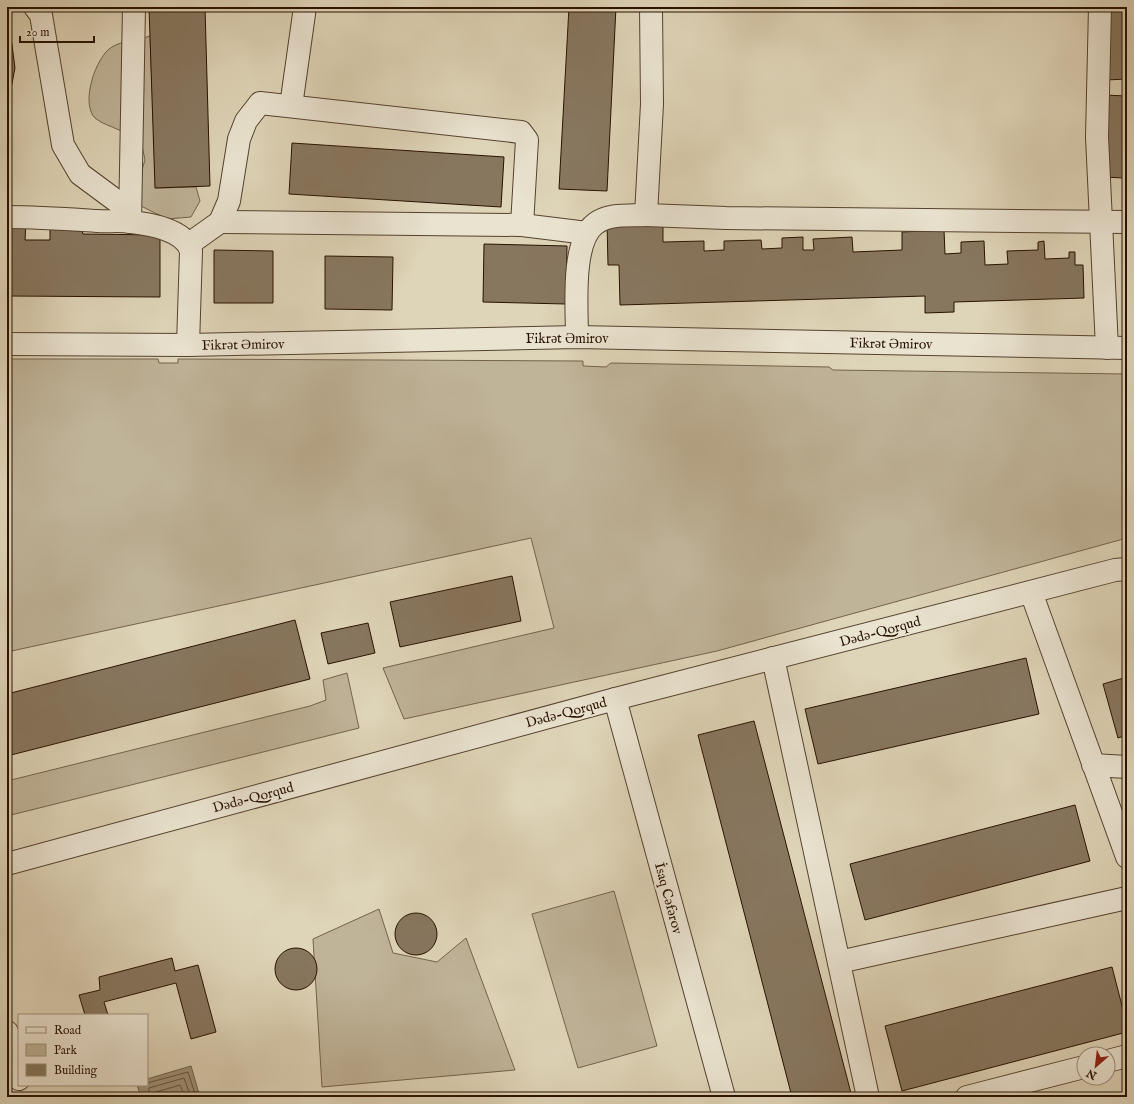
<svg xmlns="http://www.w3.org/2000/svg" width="1134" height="1104" font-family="'IM FELL English',serif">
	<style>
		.green { fill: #bfb398; stroke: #74624c }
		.water { fill: #a09279; stroke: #705f49 }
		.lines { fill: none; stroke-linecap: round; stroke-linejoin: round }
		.shore { stroke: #64523c; stroke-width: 1 }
		.building { fill: #87775f; stroke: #291200 }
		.minor-casing { stroke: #56422e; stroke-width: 24 }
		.minor { stroke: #eae3d0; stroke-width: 22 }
		.labels { text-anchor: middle; stroke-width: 4; stroke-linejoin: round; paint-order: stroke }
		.street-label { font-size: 14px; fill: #291200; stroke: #eae3d0 }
	</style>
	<rect width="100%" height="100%" fill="#ded4b7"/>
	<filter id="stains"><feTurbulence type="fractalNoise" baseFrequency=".005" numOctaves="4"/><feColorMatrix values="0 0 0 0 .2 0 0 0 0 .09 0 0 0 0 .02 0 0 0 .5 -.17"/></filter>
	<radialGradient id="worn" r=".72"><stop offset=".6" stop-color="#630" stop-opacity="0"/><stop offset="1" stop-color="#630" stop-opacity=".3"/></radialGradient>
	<!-- green -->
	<g class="green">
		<path d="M150 36 156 188 196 187 200 201 191 217 167 219 137 204 135 192 145 160 142 145C135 140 128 133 119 130 111 126 102 124 95 118 80 103 96 56 112 47 121 41 139 40 150 36Z"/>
		<path d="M7 359H158L159 363H178V359L583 361V366L606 367 611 363 829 367 833 370 1127 374V538L717 651 404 719 383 668 554 628 531 538 7 652Z"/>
		<path d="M347 673 359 728 7 816V781L310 706 326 700 323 680Z"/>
		<path d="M614 891 657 1046 578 1068 532 914Z"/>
		<path d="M379 909 393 953 437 962 466 938 515 1070 322 1087 313 939Z"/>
	</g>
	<!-- water -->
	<path class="water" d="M191 1066 200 1097H141L137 1085H147V1079Z"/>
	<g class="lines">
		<!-- shore -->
		<g class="shore">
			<path d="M147 1083 188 1072 196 1097"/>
			<path d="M149 1097V1088L184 1078 191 1097"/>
			<path d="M155 1097 156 1092 180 1085 185 1097"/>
		</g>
	</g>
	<!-- building -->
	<g class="building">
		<path d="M7 7 15 68 8 104 7 132Z"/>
		<path d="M149 7H205L210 186 155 188Z"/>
		<path d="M569 7H616L607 191 559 189Z"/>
		<path d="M1105 7H1127V79L1106 80Z"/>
		<path d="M1105 95 1126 96 1124 178 1102 177Z"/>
		<path d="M292 143 504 157 501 207 289 194Z"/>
		<path d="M663 222V242L704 241V251L724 250V241L761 240 762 249 782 248V238L803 237V250H814L813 239 852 237 853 252 902 250V232L944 230 945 254 961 253V242L984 241 985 265 1008 264 1007 251 1038 250V242L1044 241 1045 259 1069 258V252H1075V265H1083L1084 298 954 302V312L925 313V296L620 305 619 265H608L607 223Z"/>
		<path d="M7 223H26L25 240H50V223L80 224 83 234 160 235V297L7 296Z"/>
		<path d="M484 244 567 246 566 304 483 302Z"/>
		<path d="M214 250 273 251V303H214Z"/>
		<path d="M325 256 393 257 392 310 325 309Z"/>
		<path d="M512 576 521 621 400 647 390 602Z"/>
		<path d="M295 620 310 679 7 756V694Z"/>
		<path d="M368 623 375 653 328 664 321 633Z"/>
		<path d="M1026 658 1039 714 818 764 805 709Z"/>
		<path d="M1127 677V735L1118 738 1103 684Z"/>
		<path d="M754 721 852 1097H792L698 735Z"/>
		<path d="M1075 805 1090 861 865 920 850 864Z"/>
		<circle cx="416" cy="934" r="21"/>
		<circle cx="296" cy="969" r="21"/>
		<path d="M172 958 175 971 198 965 216 1032 191 1039 176 983 104 1002 108 1015H85L79 995 100 990 99 977Z"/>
		<path d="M1112 967 1127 1025V1032L902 1091 885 1026Z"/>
	</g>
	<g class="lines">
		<!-- minor casing -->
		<g class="minor-casing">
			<g id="minor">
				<path d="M35 7 41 15 63 145 80 174 130 211"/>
				<path d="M651 7 652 104 646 215 726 218 1127 222"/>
				<path d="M1100 7 1097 137 1107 348"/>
				<path d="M291 106 305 7"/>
				<path d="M7 217C37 217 66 219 97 221 108 222 119 220 131 222 150 224 185 230 191 251L188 345"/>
				<path d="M130 222 134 7"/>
				<path d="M220 222 522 225 587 233"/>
				<path d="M189 244 220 222 229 201 239 139 246 121 260 103 521 132 527 140 522 225"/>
				<path d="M577 337C577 309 571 242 595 224 609 213 630 216 646 215"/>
				<path d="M7 344 188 345 577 337 1127 348"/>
				<path d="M1031 592 1127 857"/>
				<path d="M773 658 868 1097"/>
				<path d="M615 699 724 1097"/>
				<path d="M1093 765 1127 767"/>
				<path d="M7 864 615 699 1115 570 1127 569"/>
				<path d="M839 962 1127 898"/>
				<path d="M7 1032 19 1079"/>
				<path d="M1108 1061 1127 1056"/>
				<path d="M967 1097 1084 1067"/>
			</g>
		</g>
		<!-- minor -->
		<use href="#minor" class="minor"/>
	</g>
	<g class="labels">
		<!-- street labels -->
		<g class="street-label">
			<text x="567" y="343">Fikrət Əmirov</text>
			<text transform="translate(891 343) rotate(1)" y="5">Fikrət Əmirov</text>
			<text transform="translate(243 344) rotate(-1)" y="5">Fikrət Əmirov</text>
			<text transform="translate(880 631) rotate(-15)" y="5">Dədə-Qorqud</text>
			<text transform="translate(566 712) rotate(-15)" y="5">Dədə-Qorqud</text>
			<text transform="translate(253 797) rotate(-15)" y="5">Dədə-Qorqud</text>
			<text transform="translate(669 898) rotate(75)" y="5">İsaq Cəfərov</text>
		</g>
	</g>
	<!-- margin -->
	<rect width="1134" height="1104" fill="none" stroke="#ded4b7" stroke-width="24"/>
	<rect x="8" y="8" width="1118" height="1088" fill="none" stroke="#291200" stroke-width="2"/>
	<rect x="12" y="12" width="1110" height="1080" fill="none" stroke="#291200"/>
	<!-- legend -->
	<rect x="18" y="1014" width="130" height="72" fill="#eae3d0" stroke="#9d8f7d"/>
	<rect x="26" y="1027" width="20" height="6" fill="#eae3d0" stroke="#9d8f7d"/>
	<text x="54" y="1034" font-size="12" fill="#291200">Road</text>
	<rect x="26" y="1044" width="20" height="12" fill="#bfb398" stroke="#9d8f7d"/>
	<text x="54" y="1054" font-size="12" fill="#291200">Park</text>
	<rect x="26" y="1064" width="20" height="12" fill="#87775f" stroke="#9d8f7d"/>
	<text x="54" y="1074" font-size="12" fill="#291200">Building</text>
	<!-- north arrow -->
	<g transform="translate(1096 1066) rotate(208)"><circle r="19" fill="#eae3d0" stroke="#9d8f7d"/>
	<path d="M0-3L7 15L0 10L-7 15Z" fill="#8f2418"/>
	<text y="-6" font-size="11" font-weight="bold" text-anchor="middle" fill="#291200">N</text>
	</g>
	<!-- scale -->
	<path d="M20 36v6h74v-6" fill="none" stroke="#291200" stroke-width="2"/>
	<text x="26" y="36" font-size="12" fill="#291200" stroke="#eae3d0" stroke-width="3" paint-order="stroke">20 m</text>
	<rect width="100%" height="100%" filter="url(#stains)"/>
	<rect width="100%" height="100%" fill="url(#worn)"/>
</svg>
